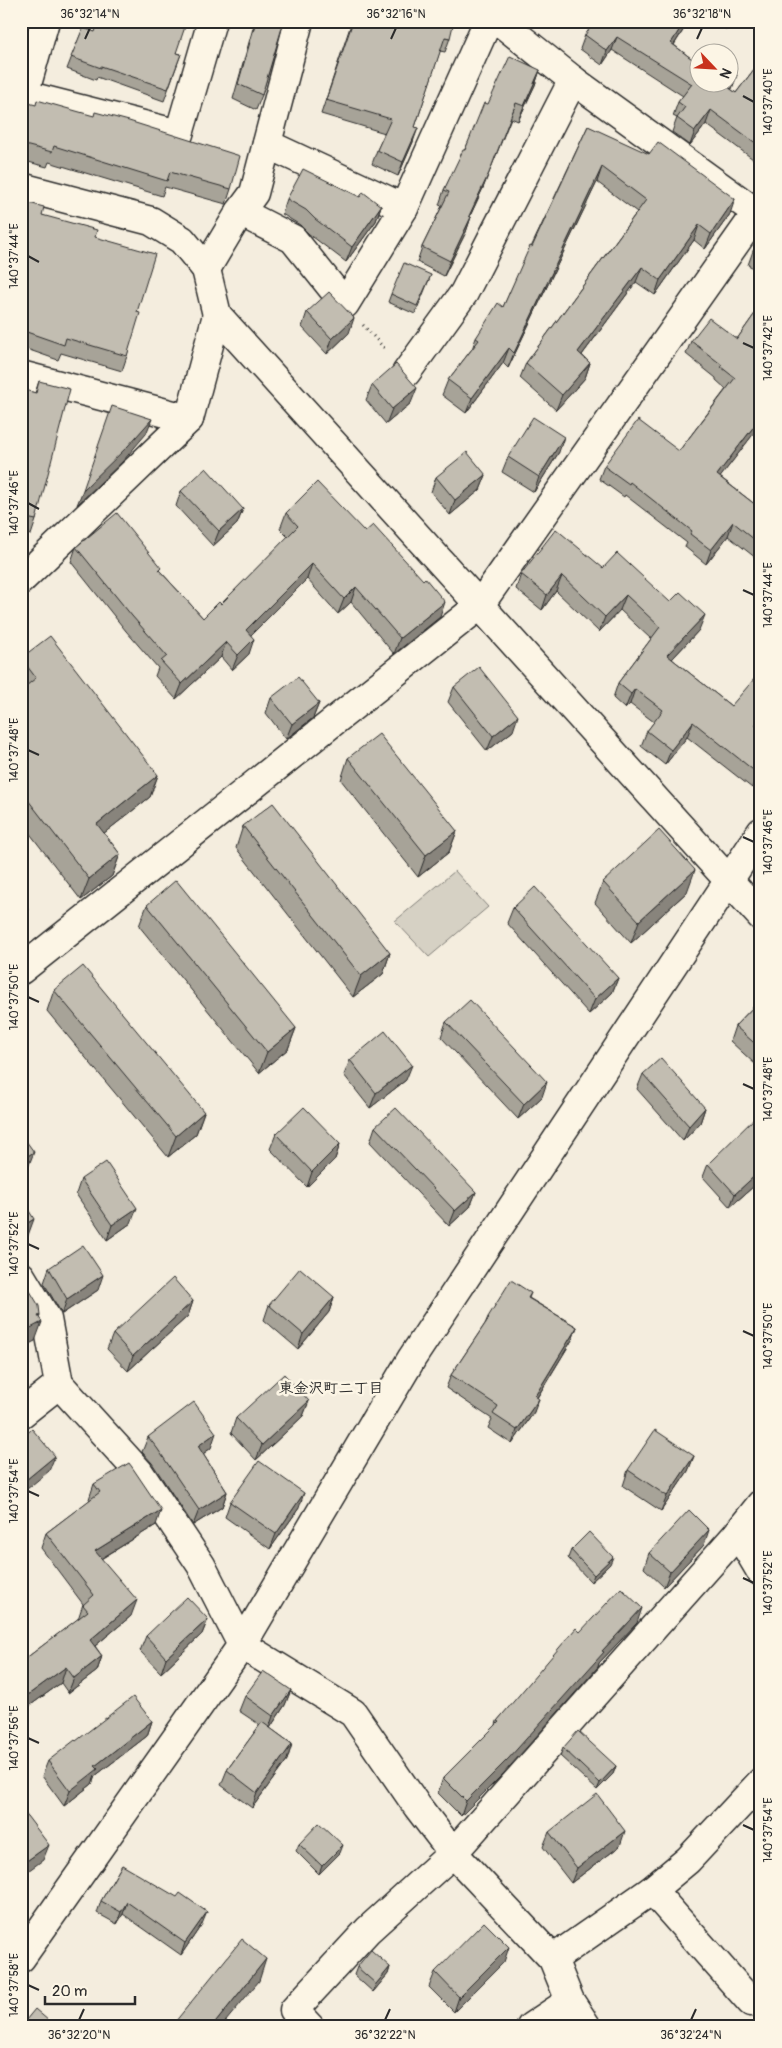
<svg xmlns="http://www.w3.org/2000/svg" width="782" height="2048" font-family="Pangolin,'Klee One',sans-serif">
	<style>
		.green { fill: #d6d1c4; stroke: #807e78 }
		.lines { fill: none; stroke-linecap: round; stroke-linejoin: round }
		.minor-casing { stroke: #2b2b2b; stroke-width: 31 }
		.tertiary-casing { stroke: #2b2b2b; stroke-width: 31 }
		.path { stroke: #2b2b2b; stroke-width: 3; stroke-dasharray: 1 4; stroke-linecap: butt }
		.minor { stroke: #fcf5e5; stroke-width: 28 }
		.tertiary { stroke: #fcf5e5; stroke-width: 28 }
		.wall { fill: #a7a398; stroke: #2b2b2b }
		.shaded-wall { fill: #88847c; stroke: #2b2b2b }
		.building { fill: #c2bdb1; stroke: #2b2b2b }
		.ticks { fill: none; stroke: #2b2b2b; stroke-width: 2 }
		.labels { text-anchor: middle; stroke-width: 5; stroke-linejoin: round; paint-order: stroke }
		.neighbourhood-label { font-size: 15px; font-weight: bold; fill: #2b2b2b; stroke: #fcf5e5 }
		.neatline { fill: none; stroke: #2b2b2b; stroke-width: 2 }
		.ticks-label { font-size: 12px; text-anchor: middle; fill: #2b2b2b }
	</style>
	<rect width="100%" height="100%" fill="#f4edde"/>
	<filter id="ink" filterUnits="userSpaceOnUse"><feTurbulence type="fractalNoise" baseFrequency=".02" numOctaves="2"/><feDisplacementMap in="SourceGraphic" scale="10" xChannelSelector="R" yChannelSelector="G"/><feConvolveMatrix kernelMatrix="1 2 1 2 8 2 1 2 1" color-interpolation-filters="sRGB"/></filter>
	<g filter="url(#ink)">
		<!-- green -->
		<path class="green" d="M455 871 488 907 429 957 395 921Z"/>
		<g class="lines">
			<!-- minor casing -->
			<g class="minor-casing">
				<g id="minor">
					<path d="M499 21 573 80 757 213"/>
					<path d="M21 94 179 134 212 21"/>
					<path d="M24 95 45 21"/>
					<path d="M267 144 404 208 488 21"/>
					<path d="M21 187 151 221 182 240 206 269 240 212 254 193 299 21"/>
					<path d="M240 212 293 239 345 304 404 208"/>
					<path d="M406 373 464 293 573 80"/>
					<path d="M21 375 189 419"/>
					<path d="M21 580 189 419 217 315"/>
					<path d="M21 970 479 606 761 207"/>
					<path d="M21 1276 47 1319 59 1384 139 1472 201 1565 242 1645 353 1713 417 1806 453 1853 553 1959 570 2001 587 2027"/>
					<path d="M21 1414 59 1384"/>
					<path d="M738 1533 761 1572"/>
					<path d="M652 1890 751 2002"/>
					<path d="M553 1959 652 1890 688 1860 761 1782"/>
					<path d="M310 2027 294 2010 368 1930 453 1853 738 1533 761 1504"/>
					<path d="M531 2027 570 2001"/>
				</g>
			</g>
			<!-- tertiary casing -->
			<g class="tertiary-casing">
				<g id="tertiary">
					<path d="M206 269 217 315 761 916"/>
					<path d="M21 1958 242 1645 412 1358 761 832"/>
				</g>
			</g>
			<!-- path -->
			<path class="path" d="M363 325 386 350"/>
			<!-- minor -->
			<use href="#minor" class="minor"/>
			<!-- tertiary -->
			<use href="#tertiary" class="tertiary"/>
		</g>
		<!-- wall -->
		<g class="wall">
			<path d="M255 21H284L262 95 256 110 233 99Z"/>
			<path d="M352 21 450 38 445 52 440 51 415 127 413 142 398 176 372 164 377 150 385 133 321 114Z"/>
			<path d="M689 21 674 45 736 93 761 60V165L706 124 690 145 672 132 677 118 673 116 678 102 683 96 612 50 602 65 580 49 585 35Z"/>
			<path d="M715 21H734L727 30Z"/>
			<path d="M83 28 95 32 181 54 164 101 97 77 96 80 67 69Z"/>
			<path d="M540 70 535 85 518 121 511 118 483 188 470 216 471 217 466 232 444 276 417 262 422 247 442 206 439 205 444 190 488 104Z"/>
			<path d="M21 101 231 189 226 204 165 187 162 196 49 162 47 167 21 160Z"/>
			<path d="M588 126 730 214 705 249 694 240 655 295 636 282 582 355 590 363 585 378 556 410 520 378 526 363 637 212 597 182 508 368 503 363 466 413 442 395 448 380 472 349 476 338 503 307Z"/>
			<path d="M360 197 381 206 376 221 346 262 309 234 300 225 282 214 287 199Z"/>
			<path d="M21 201 42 215 95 237 137 312 127 356 122 371 61 353 58 360 21 347Z"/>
			<path d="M761 238V272L748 265 753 251Z"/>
			<path d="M431 275 415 314 388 302 391 294Z"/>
			<path d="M761 305V424L720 477 761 509V562L728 536 706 564 685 547 687 543 625 495 624 497 599 479 604 466 679 451 726 389 716 380V378L686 354 691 341 737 339Z"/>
			<path d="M307 312 349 333 327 354 302 327Z"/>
			<path d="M39 381 36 520 31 535 21 533V389L35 393Z"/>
			<path d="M372 385 411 403 386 424 366 400Z"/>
			<path d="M559 452 534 492 502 472 508 457Z"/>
			<path d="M486 475 480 490 450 515 431 492 436 477Z"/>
			<path d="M181 491 243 509 237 524 213 546 176 506Z"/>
			<path d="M286 513 440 617 394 654 351 602 338 614 307 579 251 635 249 654 232 670 221 657 176 699 155 676 158 668 126 631 71 562 76 547 160 571 203 618 221 604 288 537 280 529Z"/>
			<path d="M603 568 699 630 672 659 731 706 761 727 759 729 761 777 752 788 687 737 665 765 641 746 647 731 654 722 630 704 625 709 613 698 618 683 651 639 620 610 599 632 556 591 542 610 516 589 521 574Z"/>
			<path d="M21 658 158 775 150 797 104 833 120 854 112 876 81 900 21 822Z"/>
			<path d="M454 687 513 731 487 751 448 702Z"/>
			<path d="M271 698 319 703 313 718 286 739 266 713Z"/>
			<path d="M348 758 457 831 449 852 418 877 341 780Z"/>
			<path d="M243 826 390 953 383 974 353 997 236 848Z"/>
			<path d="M603 882 687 892 631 943 595 903Z"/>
			<path d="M147 905 296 1028 288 1049 259 1073 139 926Z"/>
			<path d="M513 908 618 978 612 993 589 1014 507 923Z"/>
			<path d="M54 990 204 1112 196 1134 168 1157 47 1011Z"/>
			<path d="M761 999V1058L755 1064 730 1041 735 1026Z"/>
			<path d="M446 1022 542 1097 518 1119 441 1037Z"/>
			<path d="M350 1060 406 1080 370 1108 344 1075Z"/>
			<path d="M643 1074 705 1108 700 1123 683 1141 637 1089Z"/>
			<path d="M375 1127 476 1192 470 1207 449 1226 370 1142Z"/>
			<path d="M276 1134 340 1144 335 1159 307 1187 270 1149Z"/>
			<path d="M708 1164 761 1180 730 1207 703 1177Z"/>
			<path d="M81 1179 131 1223 107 1240 76 1194Z"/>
			<path d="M49 1268 98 1290 62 1314 44 1283Z"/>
			<path d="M531 1293 529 1298 577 1327 572 1340 537 1398 534 1412 512 1444 488 1428 492 1419 446 1388 451 1375 485 1324 488 1317Z"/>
			<path d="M334 1297 329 1312 298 1349 264 1320 269 1305Z"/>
			<path d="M193 1301 188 1316 128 1371 107 1349 113 1334Z"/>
			<path d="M309 1401 303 1416 256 1460 231 1433 236 1418Z"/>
			<path d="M148 1437 211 1448 203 1454 227 1492 222 1507 193 1525 152 1463 142 1452Z"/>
			<path d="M694 1456 688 1471 661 1511 623 1486 628 1470Z"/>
			<path d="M94 1484 156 1525 101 1559 131 1616 95 1646 102 1656 97 1671 68 1693 61 1683 21 1712V1662L78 1619 83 1604 41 1548 46 1533 90 1500 89 1499Z"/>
			<path d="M230 1502 299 1508 270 1549 225 1517Z"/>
			<path d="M704 1545 664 1587 644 1568 649 1553Z"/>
			<path d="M571 1550 610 1564 591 1582 568 1558Z"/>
			<path d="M208 1619 202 1634 161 1673 140 1651 146 1636Z"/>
			<path d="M637 1623 599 1663 598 1667 504 1773 461 1816 438 1793 443 1778 496 1725 497 1721 580 1632Z"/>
			<path d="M291 1690 285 1705 270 1728 292 1744 287 1760 252 1808 221 1785 227 1770 260 1725 239 1711 245 1696Z"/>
			<path d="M152 1721 147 1736 95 1776 92 1784 64 1806 42 1776 48 1761Z"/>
			<path d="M563 1748 616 1766 613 1774 597 1790 560 1756Z"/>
			<path d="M549 1832 620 1846 571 1883 543 1847Z"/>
			<path d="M299 1844 340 1853 319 1874 296 1851Z"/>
			<path d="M122 1865 202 1924 181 1955 123 1914 117 1924 97 1913 101 1901Z"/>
			<path d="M504 1962 454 2012 429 1987 435 1972Z"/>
			<path d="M357 1967H390L388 1974 373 1992 354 1975Z"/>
		</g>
		<!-- shaded-wall -->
		<g class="shaded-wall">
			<path d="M685 21H689L666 57 671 43Z"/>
			<path d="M730 21H734L727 30Z"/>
			<path d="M617 37 612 50 602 65 607 51Z"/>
			<path d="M540 70 535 85 518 121 524 106Z"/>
			<path d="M737 75 732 89 728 87Z"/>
			<path d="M516 103 483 188 463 231 469 216Z"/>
			<path d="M711 110 706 124 690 145 695 131Z"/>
			<path d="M418 128 413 142 398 176 403 162Z"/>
			<path d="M602 167 597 182 508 368 514 353Z"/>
			<path d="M735 199 730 214 705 249 711 234Z"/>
			<path d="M381 206 376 221 346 262 352 247Z"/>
			<path d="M471 217 466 232 444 276 450 261Z"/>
			<path d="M699 225 694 240 655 295 660 280Z"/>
			<path d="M642 267 636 282 573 367 578 352Z"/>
			<path d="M354 318 349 333 327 354 332 339Z"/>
			<path d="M509 348 503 363 466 413 472 398Z"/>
			<path d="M590 363 585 378 556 410 562 395Z"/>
			<path d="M417 388 411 403 386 424 392 409Z"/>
			<path d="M761 417V424L712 488 717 475Z"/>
			<path d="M152 419 146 434 123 461 77 505 83 490Z"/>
			<path d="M564 437 559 452 534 492 539 477Z"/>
			<path d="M486 475 480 490 450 515 455 500Z"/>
			<path d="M243 509 237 524 213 546 219 531Z"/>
			<path d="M733 522 728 536 706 564 711 550Z"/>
			<path d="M312 564 307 579 241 645 246 630Z"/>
			<path d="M562 576 556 591 542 610 547 595Z"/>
			<path d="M356 587 351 602 338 614 344 599Z"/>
			<path d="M626 595 620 610 599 632 605 617Z"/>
			<path d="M445 602 440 617 394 654 400 638Z"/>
			<path d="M705 615 699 630 662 670 667 655Z"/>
			<path d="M254 639 249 654 232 670 238 655Z"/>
			<path d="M226 642 221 657 176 699 182 684Z"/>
			<path d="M635 689 630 704 625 709 631 694Z"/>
			<path d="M319 703 313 718 286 739 292 724Z"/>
			<path d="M518 716 513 731 487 751 493 736Z"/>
			<path d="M761 718V727L750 740 755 725Z"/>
			<path d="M693 722 687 737 665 765 671 750Z"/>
			<path d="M761 769V777L752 788 757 773Z"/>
			<path d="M158 775 150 797 89 845 97 824Z"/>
			<path d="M457 831 449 852 418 877 426 855Z"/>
			<path d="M120 854 112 876 81 900 89 879Z"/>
			<path d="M695 870 687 892 631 943 639 921Z"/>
			<path d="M28 909 21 928V914Z"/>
			<path d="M390 953 383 974 353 997 361 976Z"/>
			<path d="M618 978 612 993 589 1014 595 999Z"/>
			<path d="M296 1028 288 1049 259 1073 267 1052Z"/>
			<path d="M761 1049V1058L755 1064Z"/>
			<path d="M412 1065 406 1080 370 1108 376 1093Z"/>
			<path d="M547 1082 542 1097 518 1119 524 1104Z"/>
			<path d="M705 1108 700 1123 683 1141 689 1126Z"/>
			<path d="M204 1112 196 1134 168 1157 176 1136Z"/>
			<path d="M340 1144 335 1159 307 1187 312 1172Z"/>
			<path d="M34 1152 27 1170 21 1174V1160Z"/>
			<path d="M761 1170V1180L730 1207 735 1194Z"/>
			<path d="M476 1192 470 1207 449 1226 455 1211Z"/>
			<path d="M137 1208 131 1223 107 1240 112 1225Z"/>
			<path d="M34 1219 27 1238 21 1242V1227Z"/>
			<path d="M103 1275 98 1290 62 1314 67 1299Z"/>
			<path d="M334 1297 329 1312 298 1349 303 1334Z"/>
			<path d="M193 1301 188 1316 128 1371 133 1356Z"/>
			<path d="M40 1315 37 1325 42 1322 35 1341 21 1348V1333Z"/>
			<path d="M577 1327 572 1340 530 1409 535 1396Z"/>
			<path d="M539 1399 534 1412 512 1444 517 1430Z"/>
			<path d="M309 1401 303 1416 256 1460 262 1445Z"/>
			<path d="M216 1433 211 1448 193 1461 198 1446Z"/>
			<path d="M55 1456 49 1471 21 1494V1484Z"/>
			<path d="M694 1456 688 1471 661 1511 667 1496Z"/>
			<path d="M227 1492 222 1507 193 1525 199 1510Z"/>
			<path d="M304 1493 299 1508 270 1549 276 1534Z"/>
			<path d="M161 1510 156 1525 89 1566 95 1551Z"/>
			<path d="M709 1530 704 1545 664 1587 670 1572Z"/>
			<path d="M613 1557 610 1564 591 1582 594 1575Z"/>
			<path d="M137 1600 131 1616 84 1655 90 1640Z"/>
			<path d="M642 1608 637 1623 599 1663 598 1667 504 1773 461 1816 466 1801 602 1651Z"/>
			<path d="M208 1619 202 1634 161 1673 166 1658Z"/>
			<path d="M102 1656 97 1671 68 1693 74 1678Z"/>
			<path d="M66 1667 61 1683 21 1712V1700Z"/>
			<path d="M291 1690 285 1705 268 1731 273 1716Z"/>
			<path d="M152 1721 147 1736 95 1776 92 1784 64 1806 70 1791 95 1766Z"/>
			<path d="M292 1744 287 1760 252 1808 257 1793Z"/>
			<path d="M616 1766 613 1774 597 1790 600 1783Z"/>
			<path d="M625 1831 620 1846 571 1883 577 1868Z"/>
			<path d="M49 1845 43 1860 21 1876V1865Z"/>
			<path d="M343 1845 340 1853 319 1874 322 1866Z"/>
			<path d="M127 1902 123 1914 117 1924 121 1912Z"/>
			<path d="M207 1912 202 1924 181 1955 185 1943Z"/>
			<path d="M509 1947 504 1962 454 2012 459 1997Z"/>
			<path d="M266 1959 259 1981 221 2027H212Z"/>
			<path d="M390 1967 388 1974 373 1992 376 1984Z"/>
		</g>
		<!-- building -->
		<g class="building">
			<path d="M99 21H187L176 53 181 54 168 89 101 66V68L71 57 83 28 95 32Z"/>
			<path d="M256 21H284L262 95 238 84Z"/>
			<path d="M353 21H454L450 38 445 37 415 127 418 128 403 162 377 150 391 119 326 100Z"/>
			<path d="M595 21H685L671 43 700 65V82H730V70L737 75 728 87 736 93 761 60V147L711 110 695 131 677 118 685 107 678 102 692 84 617 37 607 51 585 35Z"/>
			<path d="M510 56 540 70 524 106 516 103 489 173 469 216 471 217 450 261 422 247 449 192 444 190 463 150H465L484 103 488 104Z"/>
			<path d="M37 100 94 116 95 112 129 121 240 156 231 189 170 172 167 181 54 146 52 152 21 144V101L36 105Z"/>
			<path d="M588 126 649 154 658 142 735 199 711 234 699 225 660 280 642 267 578 352 590 363 562 395 526 363 646 200 602 167 514 353 509 348 472 398 448 380 479 340 476 338 498 303 503 307 530 246 532 247Z"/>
			<path d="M303 169 360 197 363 192 381 206 352 247 315 219 306 210 287 199Z"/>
			<path d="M21 201 44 207 42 215 97 230 95 237 155 254 137 312 140 313 127 356 66 338 64 345 21 330Z"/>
			<path d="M761 238V256L753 251Z"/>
			<path d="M404 263 431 275 417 306 391 294Z"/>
			<path d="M329 292 354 318 332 339 307 312Z"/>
			<path d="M761 305V417L717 475 761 509V545L733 522 711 550 690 534 692 531 630 482 629 484 604 466 638 420 679 451 735 378 721 367 722 365 691 341 709 318 737 339Z"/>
			<path d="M396 364 417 388 392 409 372 385Z"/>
			<path d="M39 381 70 389 36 520 21 517V389L36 393Z"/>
			<path d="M112 406 152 419 128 446 83 490Z"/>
			<path d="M533 417 564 437 539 477 508 457Z"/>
			<path d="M467 452 486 475 455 500 436 477Z"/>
			<path d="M206 468 243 509 219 531 181 491Z"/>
			<path d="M317 482 365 532 373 525 423 580 425 578 445 602 400 638 356 587 344 599 312 564 246 630 254 639 238 655 226 642 182 684 161 661 167 656 132 616 76 547 117 513 161 568 159 570 203 618 219 602 221 604 298 526 286 513Z"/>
			<path d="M556 529 603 568 617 553 670 602 680 592 705 615 667 655 731 706 761 671V718L755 725 761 730V769L757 773 693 722 671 750 647 731 663 710 635 689 631 694 618 683 660 627 626 595 605 617 562 576 547 595 521 574Z"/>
			<path d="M50 636 158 775 97 824 120 854 89 879 21 791V690L36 678 21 658Z"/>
			<path d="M479 667 518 716 493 736 454 687Z"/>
			<path d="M298 677 319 703 292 724 271 698Z"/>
			<path d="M379 734 457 831 426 855 348 758Z"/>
			<path d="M273 803 390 953 361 976 243 826Z"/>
			<path d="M659 830 695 870 639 921 603 882Z"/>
			<path d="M176 880 296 1028 267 1052 147 905Z"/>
			<path d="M535 887 618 978 595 999 513 908Z"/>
			<path d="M21 901 28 909 21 914Z"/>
			<path d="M83 966 204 1112 176 1136 54 990Z"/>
			<path d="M761 999V1049L735 1026Z"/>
			<path d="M470 1000 547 1082 524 1104 446 1022Z"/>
			<path d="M385 1031 412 1065 376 1093 350 1060Z"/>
			<path d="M661 1058 705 1108 689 1126 643 1074Z"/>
			<path d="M304 1107 340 1144 312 1172 276 1134Z"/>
			<path d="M396 1108 476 1192 455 1211 375 1127Z"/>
			<path d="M761 1112V1170L735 1194 708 1164Z"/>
			<path d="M21 1134 34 1152 21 1160Z"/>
			<path d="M106 1162 137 1208 112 1225 81 1179Z"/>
			<path d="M21 1198 34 1219 21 1227Z"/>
			<path d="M83 1245 103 1275 67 1299 49 1268Z"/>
			<path d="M300 1268 334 1297 303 1334 269 1305Z"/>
			<path d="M21 1276 39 1306 40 1315 38 1316 42 1322 21 1333Z"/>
			<path d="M173 1278 193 1301 133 1356 113 1334Z"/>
			<path d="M511 1280 531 1293 528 1298 577 1327 535 1396 539 1399 517 1430 493 1414 498 1406 451 1375 489 1318 488 1317Z"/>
			<path d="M284 1374 309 1401 262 1445 236 1418Z"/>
			<path d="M194 1402 216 1433 198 1446 227 1492 199 1510 157 1448 148 1437Z"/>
			<path d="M32 1429 55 1456 21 1484V1439Z"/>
			<path d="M655 1430 694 1456 667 1496 628 1470Z"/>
			<path d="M259 1461 304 1493 276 1534 230 1502Z"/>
			<path d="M129 1463 132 1467 161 1510 95 1551 137 1600 90 1640 102 1656 74 1678 66 1667 21 1700V1662L88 1611 83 1605 94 1595 46 1533 100 1492 94 1484Z"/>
			<path d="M689 1510 709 1530 670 1572 649 1553Z"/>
			<path d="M589 1532 613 1557 594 1575 571 1550Z"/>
			<path d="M621 1588 642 1608 602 1651 604 1652 509 1758 466 1801 443 1778 499 1722 497 1721 576 1628 580 1632Z"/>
			<path d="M187 1597 208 1619 166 1658 146 1636Z"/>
			<path d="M263 1671 291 1690 273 1716 245 1696Z"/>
			<path d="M133 1697 152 1721 95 1766 98 1769 70 1791 48 1761 75 1740 76 1741Z"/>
			<path d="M262 1722 292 1744 257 1793 227 1770Z"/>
			<path d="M578 1731 616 1766 600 1783 563 1748Z"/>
			<path d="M597 1794 625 1831 577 1868 549 1832Z"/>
			<path d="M21 1808 49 1845 21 1865Z"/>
			<path d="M319 1823 343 1845 322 1866 299 1844Z"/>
			<path d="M122 1865 177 1897 180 1893 207 1912 185 1943 127 1902 121 1912 101 1901Z"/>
			<path d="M484 1922 509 1947 459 1997 435 1972Z"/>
			<path d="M242 1939 266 1959 212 2027H171Z"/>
			<path d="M371 1950 390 1967 376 1984 357 1967Z"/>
			<path d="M35 2009 56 2027H21V2026Z"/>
		</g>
	</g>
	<!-- ticks -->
	<path class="ticks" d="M85 39 90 28M391 39 396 28M697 39 702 28M743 96 754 102M28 256 39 262M743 343 754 348M28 503 39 509M743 590 754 595M28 750 39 755M743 837 754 842M28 997 39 1002M743 1084 754 1089M28 1244 39 1249M743 1331 754 1336M28 1491 39 1496M743 1578 754 1583M28 1738 39 1743M743 1825 754 1830M28 1985 39 1990M79 2020 84 2009M385 2020 390 2009M691 2020 696 2009"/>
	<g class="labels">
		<!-- neighbourhood labels -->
		<g class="neighbourhood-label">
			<text x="331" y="1393">東金沢町二丁目</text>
		</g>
	</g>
	<!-- margin -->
	<rect width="782" height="2048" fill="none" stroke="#fcf5e5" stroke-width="55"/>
	<!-- north arrow -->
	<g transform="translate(714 68) rotate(115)"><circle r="24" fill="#fcf5e5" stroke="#a8a49b"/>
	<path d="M0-4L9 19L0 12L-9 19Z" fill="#c8321e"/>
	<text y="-8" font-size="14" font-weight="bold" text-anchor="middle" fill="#2b2b2b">N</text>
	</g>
	<!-- scale -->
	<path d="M45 1996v8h90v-8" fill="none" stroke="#2b2b2b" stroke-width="2.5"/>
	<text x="52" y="1996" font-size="15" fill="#2b2b2b" stroke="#fcf5e5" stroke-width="4" paint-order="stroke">20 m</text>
	<rect x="28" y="28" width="726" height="1992" class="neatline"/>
	<g class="ticks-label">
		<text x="90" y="18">36°32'14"N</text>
		<text x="396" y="18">36°32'16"N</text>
		<text x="702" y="18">36°32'18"N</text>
		<text transform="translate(768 102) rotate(-90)" y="4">140°37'40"E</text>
		<text transform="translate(14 256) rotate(-90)" y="4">140°37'44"E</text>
		<text transform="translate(768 348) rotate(-90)" y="4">140°37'42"E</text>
		<text transform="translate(14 503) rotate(-90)" y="4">140°37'46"E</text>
		<text transform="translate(768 595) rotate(-90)" y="4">140°37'44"E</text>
		<text transform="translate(14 750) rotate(-90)" y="4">140°37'48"E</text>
		<text transform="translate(768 842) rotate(-90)" y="4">140°37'46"E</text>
		<text transform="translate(14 997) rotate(-90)" y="4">140°37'50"E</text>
		<text transform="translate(768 1089) rotate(-90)" y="4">140°37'48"E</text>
		<text transform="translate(14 1244) rotate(-90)" y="4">140°37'52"E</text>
		<text transform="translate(768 1336) rotate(-90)" y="4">140°37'50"E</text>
		<text transform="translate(14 1491) rotate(-90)" y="4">140°37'54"E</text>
		<text transform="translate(768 1583) rotate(-90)" y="4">140°37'52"E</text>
		<text transform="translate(14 1738) rotate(-90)" y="4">140°37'56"E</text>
		<text transform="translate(768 1830) rotate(-90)" y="4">140°37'54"E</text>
		<text transform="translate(14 1985) rotate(-90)" y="4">140°37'58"E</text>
		<text x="79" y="2039">36°32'20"N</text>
		<text x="385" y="2039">36°32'22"N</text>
		<text x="691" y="2039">36°32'24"N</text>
	</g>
</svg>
